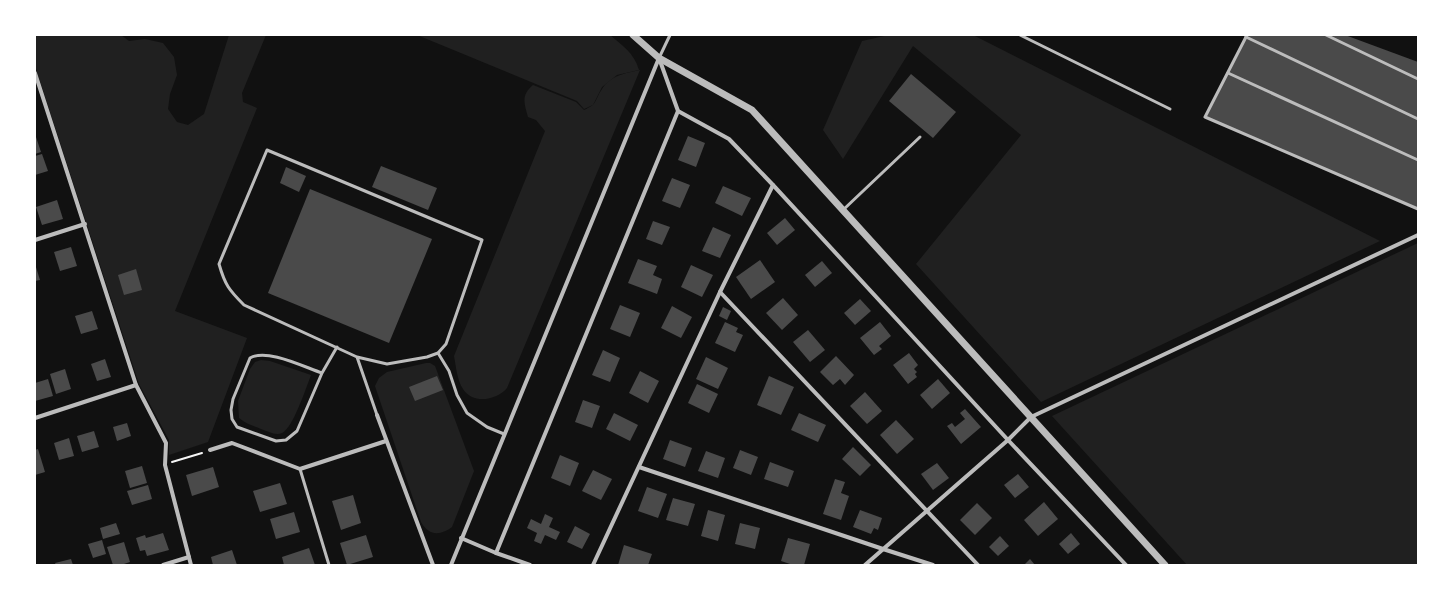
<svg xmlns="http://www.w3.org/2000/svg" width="1453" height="600" font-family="'IBM Plex Sans',sans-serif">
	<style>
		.green { fill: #202020 }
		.building { fill: #4a4a4a }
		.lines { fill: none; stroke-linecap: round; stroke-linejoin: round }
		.path { stroke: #f5f5f5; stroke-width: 2 }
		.service { stroke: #bcbcbc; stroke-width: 3 }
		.minor { stroke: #bcbcbc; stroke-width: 4 }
		.tertiary { stroke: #bcbcbc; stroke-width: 7 }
	</style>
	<rect width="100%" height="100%" fill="#111"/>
	<!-- green -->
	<g class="green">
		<path d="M35 35H121L129 41 145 39 163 43 174 57 177 75 170 94 168 109 177 122 188 125 204 114 229 35H266L242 93 243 102 257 108 175 311 247 338 208 442 169 455V440L139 384 35 66Z"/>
		<path d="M417 35H610C623 46 634 53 639 70L617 75 602 87 593 105 584 109 577 101Z"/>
		<path d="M889 35H973L1380 241 1041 402 916 264 1021 135 913 46 843 159 823 130 862 41Z"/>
		<path d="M640 70 507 388C497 400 473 405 463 389 457 380 456 366 454 356L545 131 536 120 528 117C524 103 521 95 533 85L576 102 584 110C598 104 594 101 602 89 610 76 625 73 640 70Z"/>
		<path d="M1418 243V565H1187L1052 416Z"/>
		<path d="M261 360 270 361 311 375C306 388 293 428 282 433 276 436 267 431 261 429 254 426 246 424 239 418L238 401 250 369 255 362Z"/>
		<path d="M426 363H430L435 366 474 471 452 527C440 536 429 536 421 522L375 386 379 378 387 372Z"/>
	</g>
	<!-- building -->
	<g class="building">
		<path d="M1247 35H1345L1418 62V209L1205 117Z"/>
		<path d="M911 74 956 112 933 138 889 101Z"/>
		<path d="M35 134 41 152 35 154Z"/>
		<path d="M688 136 705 143 696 167 678 160Z"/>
		<path d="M42 154 48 171 35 175V156Z"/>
		<path d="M381 166 437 188 428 210 372 187Z"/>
		<path d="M286 167 306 176 299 192 280 183Z"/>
		<path d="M672 178 690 185 680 208 662 201Z"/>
		<path d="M723 186 751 198 742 216 715 203Z"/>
		<path d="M310 189 432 239 389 343 268 293Z"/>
		<path d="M57 200 63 219 42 225 36 207Z"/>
		<path d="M785 218 795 230 777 245 767 233Z"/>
		<path d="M653 221 670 227 662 245 646 239Z"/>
		<path d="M713 227 731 235 720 258 702 251Z"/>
		<path d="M71 247 77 266 60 271 54 252Z"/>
		<path d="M638 259 657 266 653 275 662 279 657 294 628 283Z"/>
		<path d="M760 260 775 282 751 299 736 277Z"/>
		<path d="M822 261 832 273 815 287 805 275Z"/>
		<path d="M35 264 40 280 35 281Z"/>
		<path d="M691 265 713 275 702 297 681 287Z"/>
		<path d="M136 269 142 290 124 295 118 275Z"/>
		<path d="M783 298 798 315 782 330 766 313Z"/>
		<path d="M860 299 871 311 855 325 844 313Z"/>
		<path d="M620 305 640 313 630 337 610 329Z"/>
		<path d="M672 306 692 317 681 338 661 328Z"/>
		<path d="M723 307 731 311 727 320 719 316Z"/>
		<path d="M92 311 98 329 81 334 75 316Z"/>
		<path d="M725 322 738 328 736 332 743 335 735 352 715 343Z"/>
		<path d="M880 322 891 336 879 346 882 349 874 355 860 338Z"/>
		<path d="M808 330 825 350 810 362 793 342Z"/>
		<path d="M603 350 620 358 610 382 592 375Z"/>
		<path d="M909 353 918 365 914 369 917 372 915 374 917 377 908 384 893 365Z"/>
		<path d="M836 356 854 375 845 385 840 379 833 385 820 372Z"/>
		<path d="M706 357 728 368 718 389 696 379Z"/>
		<path d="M105 359 111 377 97 381 91 364Z"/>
		<path d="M65 369 71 389 56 394 50 374Z"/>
		<path d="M640 371 659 381 648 403 629 393Z"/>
		<path d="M437 376 443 390 415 401 409 387Z"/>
		<path d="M769 376 794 387 781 415 757 405Z"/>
		<path d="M48 379 53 396 35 401V383Z"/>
		<path d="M938 379 950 393 932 409 920 395Z"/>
		<path d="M697 384 718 394 709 413 688 403Z"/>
		<path d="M865 392 882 411 867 424 850 406Z"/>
		<path d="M583 400 600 406 592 428 575 422Z"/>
		<path d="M965 409 981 427 961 444 947 426 952 423 955 427 965 419 960 413Z"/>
		<path d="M614 413 638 425 630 441 606 429Z"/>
		<path d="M799 413 826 425 818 442 791 430Z"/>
		<path d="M896 420 914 439 897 454 880 435Z"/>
		<path d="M127 423 131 436 117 441 113 427Z"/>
		<path d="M94 431 99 447 82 452 77 436Z"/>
		<path d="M69 438 74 456 59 460 54 443Z"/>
		<path d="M670 440 692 448 685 467 663 459Z"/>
		<path d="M853 447 871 465 860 476 842 459Z"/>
		<path d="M38 449 45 472 35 475V450Z"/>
		<path d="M740 450 758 457 751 475 733 468Z"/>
		<path d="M706 451 725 458 718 478 698 471Z"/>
		<path d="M560 455 579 463 570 486 551 478Z"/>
		<path d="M770 462 794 471 788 487 764 479Z"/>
		<path d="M937 463 949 478 933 490 921 474Z"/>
		<path d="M142 466 147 483 130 488 125 471Z"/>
		<path d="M213 467 219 487 192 496 186 475Z"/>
		<path d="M593 470 612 479 601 500 582 491Z"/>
		<path d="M1018 474 1029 487 1015 498 1004 485Z"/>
		<path d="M835 479 845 482 841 493 849 496 841 520 823 514Z"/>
		<path d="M280 483 287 504 260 512 253 491Z"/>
		<path d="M148 485 152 499 132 505 127 491Z"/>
		<path d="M647 487 667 494 658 518 638 511Z"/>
		<path d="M353 495 361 523 341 530 332 501Z"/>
		<path d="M673 498 695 504 688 526 666 520Z"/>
		<path d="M1044 502 1058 519 1038 536 1024 520Z"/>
		<path d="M977 503 992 518 975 535 960 520Z"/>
		<path d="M708 510 725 515 718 541 701 536Z"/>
		<path d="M860 510 882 518 878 530 874 528 871 534 853 527Z"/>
		<path d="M294 512 300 532 276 539 270 519Z"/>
		<path d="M545 514 553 518 549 527 560 532 556 540 545 535 541 544 534 541 537 533 527 528 531 519 541 524Z"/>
		<path d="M116 523 120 534 103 539 100 528Z"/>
		<path d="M740 523 760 528 755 549 735 544Z"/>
		<path d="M575 526 590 534 582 549 567 542Z"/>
		<path d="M163 533 169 550 147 556 145 550 140 551 136 538 145 535 146 538Z"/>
		<path d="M1071 533 1080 544 1068 554 1059 544Z"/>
		<path d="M366 535 373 557 347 565 340 543Z"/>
		<path d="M1000 536 1009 546 998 556 989 547Z"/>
		<path d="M788 538 810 544 804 565H793L781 561Z"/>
		<path d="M102 540 106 554 93 558 88 544Z"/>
		<path d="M124 542 130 562 121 565H113L107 547Z"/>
		<path d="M624 545 652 554 648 565H618Z"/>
		<path d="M309 548 315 565H284L282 557Z"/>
		<path d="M232 550 237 565H213L211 557Z"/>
		<path d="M71 559 73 565H56L55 563Z"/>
		<path d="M1030 559 1035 565H1024Z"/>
	</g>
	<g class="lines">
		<!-- path -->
		<path class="path" d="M172 462 202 453"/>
		<!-- service -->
		<g class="service">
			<path d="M1020 35 1170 109"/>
			<path d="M1247 35 1205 117 1418 209"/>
			<path d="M1326 35 1418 79"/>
			<path d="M1246 37 1418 119"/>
			<path d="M659 58 670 35"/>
			<path d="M1228 73 1418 160"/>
			<path d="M843 210 920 137"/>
			<path d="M438 353 449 371 457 395 467 413 487 427 504 434"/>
			<path d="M357 357 387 364 427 357 438 353 446 344 482 240 267 150 219 264C225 285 229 290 244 305L357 357 377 415"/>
			<path d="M322 373C304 367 267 348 250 358L233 399 231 410 232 419 237 427 276 441 286 440 297 431 322 373 337 347"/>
			<path d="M300 469 329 565"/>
		</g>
		<!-- minor -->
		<g class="minor">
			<path d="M659 58 678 111 729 139 773 185 1008 440 1126 565"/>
			<path d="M35 73 136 385 166 443 165 465 191 565"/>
			<path d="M35 240 85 224"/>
			<path d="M720 292 978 565"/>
			<path d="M377 415 433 565"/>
			<path d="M35 418 136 385"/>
			<path d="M210 450 232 443 300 469 386 441"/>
			<path d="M639 467 883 549 933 565"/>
			<path d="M461 538 496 553 530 565"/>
			<path d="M496 553 678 111"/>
			<path d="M163 565 189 557"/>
			<path d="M451 565 659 58"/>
			<path d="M593 565 720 292 773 185"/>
			<path d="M865 565 1008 440 1031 417 1418 235"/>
		</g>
		<!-- tertiary -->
		<path class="tertiary" d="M633 35 659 58 752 110 1165 565"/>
	</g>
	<!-- border -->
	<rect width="1453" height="600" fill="none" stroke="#ffffff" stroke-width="72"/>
</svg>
